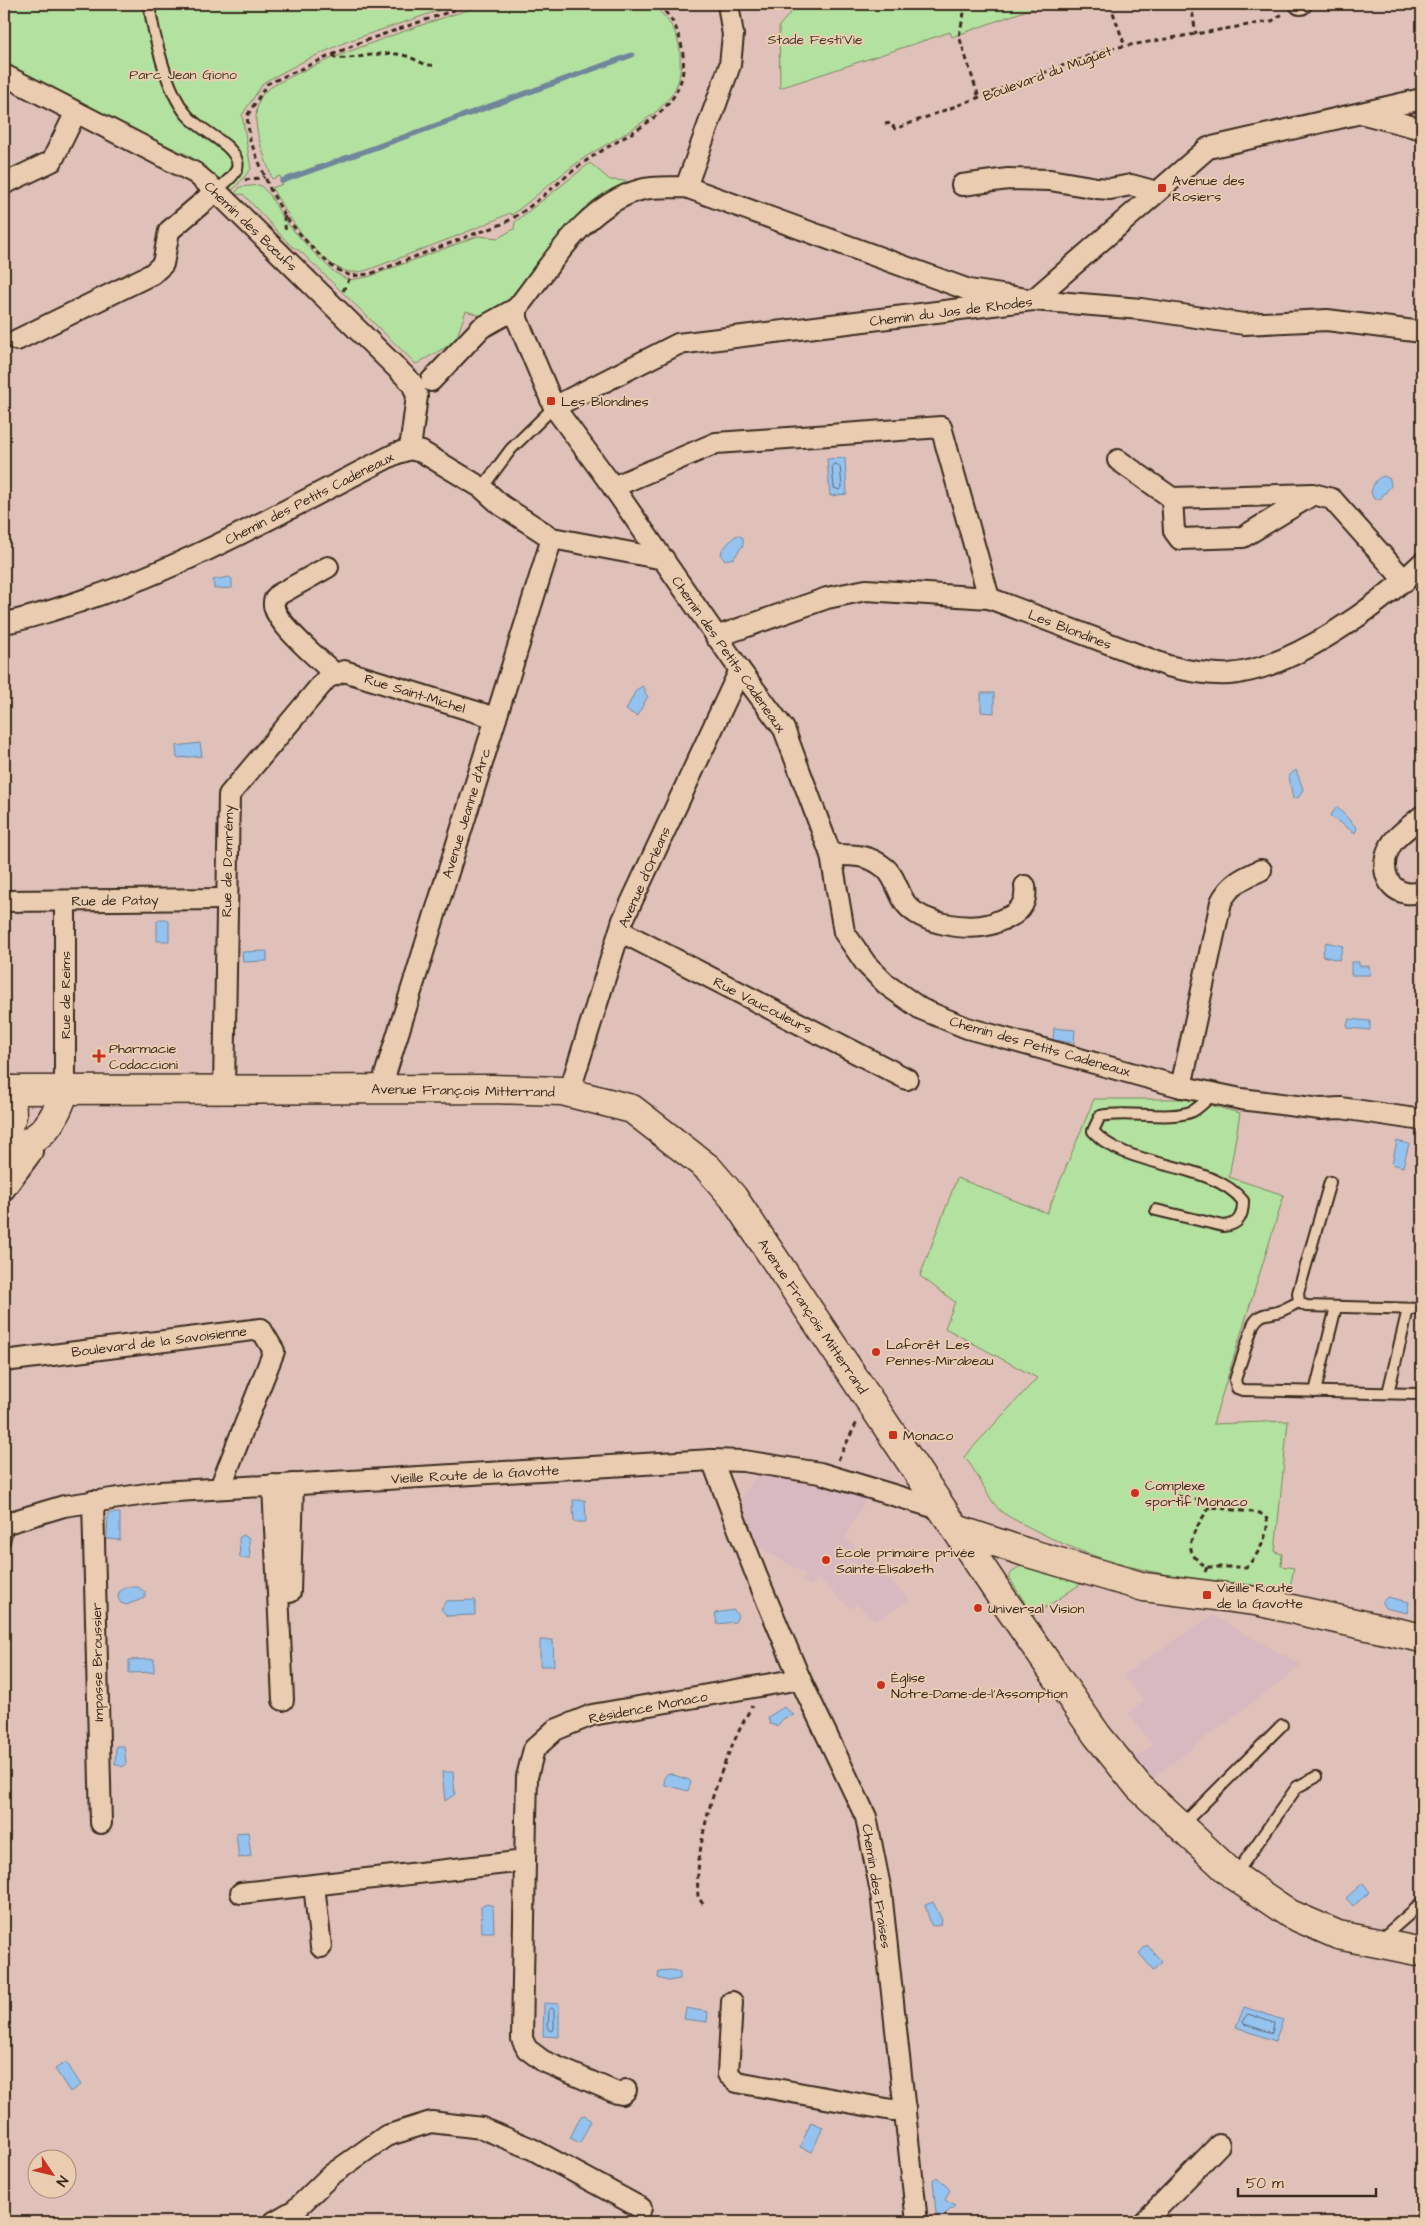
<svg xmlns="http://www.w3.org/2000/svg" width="1426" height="2226" font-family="'Architects Daughter',sans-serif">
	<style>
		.built { fill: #d9b9c0 }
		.green { fill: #b3e19f; stroke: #77865e }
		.water { fill: #94c3ef; stroke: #70869b }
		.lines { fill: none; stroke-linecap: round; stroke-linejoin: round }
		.shore { stroke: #5f6772; stroke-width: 1 }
		.stream { stroke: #70869b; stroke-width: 5.5 }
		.lane-casing { stroke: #3b2a1e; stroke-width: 14 }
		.street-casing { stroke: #3b2a1e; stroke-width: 24 }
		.secondary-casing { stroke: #3b2a1e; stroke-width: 31 }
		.path { stroke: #3b2a1e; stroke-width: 3; stroke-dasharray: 5 4; stroke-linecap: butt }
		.lane { stroke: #eacdb1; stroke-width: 10 }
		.street { stroke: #eacdb1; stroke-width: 20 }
		.secondary { stroke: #eacdb1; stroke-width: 28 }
		.poi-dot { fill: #c8321e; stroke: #eacdb1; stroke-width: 2 }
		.labels { text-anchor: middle; stroke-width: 4; stroke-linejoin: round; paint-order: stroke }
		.park-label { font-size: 14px; fill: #473c2b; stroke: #eacdb1 }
		.street-label { font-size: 14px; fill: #3b2a1e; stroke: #eacdb1 }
		.poi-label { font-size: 14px; fill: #3b2a1e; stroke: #eacdb1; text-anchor: start }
	</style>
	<rect width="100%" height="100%" fill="#e0c1ba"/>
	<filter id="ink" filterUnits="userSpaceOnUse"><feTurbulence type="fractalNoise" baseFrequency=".02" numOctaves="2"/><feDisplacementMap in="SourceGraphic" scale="10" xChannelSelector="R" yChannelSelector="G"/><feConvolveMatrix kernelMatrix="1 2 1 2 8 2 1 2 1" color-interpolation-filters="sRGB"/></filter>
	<g filter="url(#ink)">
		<!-- built -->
		<g class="built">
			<path d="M758 1473 844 1490 867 1498 845 1538 910 1599 880 1619 874 1620 857 1604 851 1609 819 1579 811 1587 803 1580 806 1575 758 1546 753 1539 741 1499Z"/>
			<path d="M1212 1615 1302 1665 1152 1779 1134 1759 1152 1745 1128 1713 1144 1701 1123 1675Z"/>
		</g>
		<!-- green -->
		<g class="green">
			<path d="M4 4H458L348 41 304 61 264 82 242 115 251 169 233 190 190 156 95 112 4 65Z"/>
			<path d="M491 4H651C667 16 680 34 680 55 680 64 681 73 678 82 667 116 609 141 581 160 557 177 535 197 512 215L510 213C472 231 433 245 394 260 381 264 364 274 350 272 320 268 285 212 272 188L283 184 280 176 272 179C264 152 247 121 262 95 273 75 461 9 491 4Z"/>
			<path d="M798 4H1044L952 37 950 32 780 88 779 26Z"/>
			<path d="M590 163 610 180 627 181 623 191 510 303 488 318 466 311 455 342 416 364 300 251 291 246 243 194 234 195 240 187 260 185 270 195 284 220 315 254 334 272 348 280 368 277 478 236 498 238 514 229 515 222Z"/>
			<path d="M1094 1099H1186L1240 1113 1229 1177 1284 1195 1213 1424 1288 1421 1275 1552 1282 1554 1281 1566 1294 1568 1289 1592C1198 1580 1116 1574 1033 1529 1023 1524 1012 1519 1003 1513 989 1503 978 1471 964 1457L1037 1378 945 1328 955 1302 920 1276 957 1178 1047 1213Z"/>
			<path d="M1029 1561 1085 1581 1033 1616 1010 1579V1575C1015 1567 1022 1567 1029 1561Z"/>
		</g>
		<!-- water -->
		<g class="water">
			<path d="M845 458 847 494 830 496 827 459Z"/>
			<path d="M1384 476 1390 479 1391 486 1380 499H1374L1371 493C1373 485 1375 478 1384 476Z"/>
			<path d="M738 535 743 538V545L734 558 725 560 721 556 722 550 734 537Z"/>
			<path d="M229 577 232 579V588L214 589 213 580Z"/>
			<path d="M643 686 645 688V693L648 696 637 716 626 710 636 690Z"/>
			<path d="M981 693H994V713L981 712Z"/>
			<path d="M200 743 202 756 177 758 176 746Z"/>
			<path d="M1296 770 1303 789 1299 797 1293 799 1289 776Z"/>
			<path d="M1337 807 1357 828 1355 833 1330 816Z"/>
			<path d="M159 919H166L169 922V941H157V922Z"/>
			<path d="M1326 942 1343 946 1339 960 1322 956Z"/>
			<path d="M267 951V961L243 962 242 952Z"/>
			<path d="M1351 962H1359V966H1369L1370 975H1351Z"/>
			<path d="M1349 1019 1370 1021V1030L1348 1028 1347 1025Z"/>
			<path d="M1054 1028 1075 1030 1074 1043 1053 1040Z"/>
			<path d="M1397 1141 1409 1144 1403 1167 1392 1164Z"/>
			<path d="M573 1500H585L586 1522H574Z"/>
			<path d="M108 1513H120V1540L107 1539Z"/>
			<path d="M243 1535 249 1538 250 1558H240L239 1538Z"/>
			<path d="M127 1587H138L145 1592V1598L126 1605 121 1603 118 1598 119 1592Z"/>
			<path d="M1387 1597 1409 1602 1407 1613 1385 1608 1382 1603Z"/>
			<path d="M475 1600V1615L447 1616 441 1609 446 1601Z"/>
			<path d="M734 1610 738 1616 735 1622 717 1624 715 1613Z"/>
			<path d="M540 1640H553L554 1666H540Z"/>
			<path d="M154 1659V1672L129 1673V1660Z"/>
			<path d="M784 1707 794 1715 784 1718 777 1726 770 1724 768 1717Z"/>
			<path d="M116 1746H124L126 1763 123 1767 115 1764Z"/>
			<path d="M442 1772H453L455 1794 445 1801Z"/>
			<path d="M668 1773 689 1780 691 1782 688 1791 665 1785 664 1778Z"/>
			<path d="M248 1832 251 1856 239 1858 236 1833Z"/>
			<path d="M1363 1883 1370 1892 1353 1906 1346 1898Z"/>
			<path d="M933 1902 942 1920 940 1925 935 1926 931 1925 925 1905Z"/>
			<path d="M487 1904 493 1906 494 1932H482L481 1907Z"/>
			<path d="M1147 1945 1162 1962 1153 1970 1139 1953Z"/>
			<path d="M671 1970 680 1972V1979L668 1981 658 1978 659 1971Z"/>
			<path d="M544 2003 559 2004V2037L543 2036Z"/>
			<path d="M1244 2007 1283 2020 1275 2041 1236 2027Z"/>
			<path d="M686 2008 708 2012 707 2022 684 2019Z"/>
			<path d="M66 2062 81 2085 70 2092 55 2069Z"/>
			<path d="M585 2115 591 2121 580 2143 570 2138 581 2116Z"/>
			<path d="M811 2122 823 2127 812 2152 800 2147Z"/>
			<path d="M937 2177 950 2190 945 2200 955 2206 941 2217 936 2214 933 2180Z"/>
		</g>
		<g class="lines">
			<!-- shore -->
			<g class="shore">
				<path d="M835 464 840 466 842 487 840 490 834 488 832 466Z"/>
				<path d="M552 2008 554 2010V2029L551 2031 548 2029 549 2011Z"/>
				<path d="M1248 2014 1274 2023 1272 2033 1244 2024 1243 2021Z"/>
			</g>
			<!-- stream -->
			<path class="stream" d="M282 181 632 55"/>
			<!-- lane casing -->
			<g class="lane-casing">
				<g id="lane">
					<path d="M149 4C154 36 166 90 187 115 199 130 232 143 237 161 241 173 223 184 216 191"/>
					<path d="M482 488 511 449 554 407"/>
					<path d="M1330 1182 1298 1293 1299 1302 1306 1306 1422 1309"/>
					<path d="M1156 1210 1223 1226C1239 1225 1243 1216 1243 1201 1210 1160 1126 1170 1093 1131L1100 1116C1126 1110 1170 1121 1193 1111 1200 1107 1207 1099 1214 1094"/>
					<path d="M1299 1302C1292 1305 1284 1310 1277 1312 1265 1315 1260 1313 1253 1325L1235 1380 1237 1388 1243 1390 1416 1394"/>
					<path d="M1315 1392 1336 1307"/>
					<path d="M1388 1393 1408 1309"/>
					<path d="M4 1542 8 1523"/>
					<path d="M1181 1826 1282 1725"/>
					<path d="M1235 1875 1297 1787 1316 1777"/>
					<path d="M1380 1940 1422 1903"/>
				</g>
			</g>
			<!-- street casing -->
			<g class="street-casing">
				<g id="street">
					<path d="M1300 4H1301"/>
					<path d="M4 75 195 173 216 191 412 383 417 396 410 449"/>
					<path d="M1364 114 1422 129"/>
					<path d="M4 184 52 161 76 112"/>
					<path d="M962 185 1008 179 1050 180 1097 188 1110 189 1131 185 1157 192"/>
					<path d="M686 187 730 65 733 35 728 4"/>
					<path d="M1033 300 969 290 686 187C671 188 654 186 640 190 585 205 551 265 517 308V319L554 407 613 487 740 670 784 729 831 855 844 932 866 964 887 985 921 1009 967 1028 1178 1086 1241 1099 1320 1109 1341 1108 1422 1120"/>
					<path d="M1033 300 1208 148 1422 99"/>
					<path d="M17 340 152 274 163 264 169 231 216 191"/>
					<path d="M431 381 481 328 517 308"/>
					<path d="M554 407 678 344 1033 300 1141 309 1244 324 1327 320 1422 332"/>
					<path d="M1118 460 1172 498 1174 531 1180 539 1243 537 1312 495"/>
					<path d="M613 487 716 443 941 427 989 598"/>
					<path d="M1172 498 1313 494 1332 499 1405 581"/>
					<path d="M328 567 278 595C276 597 274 599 274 602 270 619 322 662 335 674"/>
					<path d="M4 623C32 618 60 608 87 599 195 563 294 505 395 454L410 449 422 452 482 488 501 505 552 538 664 559"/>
					<path d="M716 637 827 598 866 590 989 598 1168 666C1188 671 1208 675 1229 674 1292 669 1379 606 1422 563"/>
					<path d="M1422 816C1413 824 1400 833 1393 842 1380 860 1382 888 1406 893 1411 894 1417 893 1422 892"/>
					<path d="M831 855C852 855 868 854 885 868 895 876 898 893 906 904 922 924 967 931 991 924 997 922 1003 919 1009 917 1022 911 1027 900 1025 886"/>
					<path d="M4 901 226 899"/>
					<path d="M65 901V1090"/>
					<path d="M620 931 907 1079"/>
					<path d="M1181 1087 1221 902C1230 884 1243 878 1261 870"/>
					<path d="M381 1088 552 538"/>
					<path d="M224 1089 229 795 327 678 344 671 496 718"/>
					<path d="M569 1093 623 920 740 670"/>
					<path d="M4 1190 32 1152 31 1143 24 1139"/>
					<path d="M4 1361 261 1329 274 1351 220 1488"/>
					<path d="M712 1460 757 1577 800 1679 866 1817 881 1892 917 2222"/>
					<path d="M273 1485 283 1700"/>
					<path d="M93 1501 101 1823"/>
					<path d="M4 1524 64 1506 160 1492 712 1460 744 1461 820 1473 943 1510"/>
					<path d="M290 1592 293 1484"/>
					<path d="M525 1861 522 2039 527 2049 543 2061 617 2093 622 2094 626 2090"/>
					<path d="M314 1885 321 1947"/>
					<path d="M241 1893 525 1861 527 1777 534 1749 555 1730 592 1715 800 1679"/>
					<path d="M732 2002 728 2074 737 2082 892 2110 905 2109"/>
					<path d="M274 2222 295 2210 331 2175 386 2136 431 2122 482 2128 532 2149 641 2208"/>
					<path d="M1144 2222 1219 2145"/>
				</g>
			</g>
			<!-- secondary casing -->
			<g class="secondary-casing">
				<g id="secondary">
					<path d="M4 1090 491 1089 562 1091 632 1109 708 1168 733 1197 1002 1598 1097 1735 1139 1787 1234 1876 1290 1914 1338 1935 1422 1952"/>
					<path d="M4 1137 12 1116 11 1090"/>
					<path d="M4 1154C41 1139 52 1128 65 1090"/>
					<path d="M956 1529 1025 1552 1144 1587 1256 1601 1422 1638"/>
				</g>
			</g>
			<!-- path -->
			<g class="path">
				<path d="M472 4 361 42 267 84 247 116 250 140 270 189 286 218 314 250 334 268 351 276 370 274 479 232C521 223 552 185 586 161 628 131 694 112 682 48 679 31 671 14 656 4"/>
				<path d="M966 4 959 36 979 98"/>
				<path d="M1110 4 1125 46"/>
				<path d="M1191 4 1196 34"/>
				<path d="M333 55 335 58C357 60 380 50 403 55 416 58 423 67 436 65"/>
				<path d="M885 124 891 123 895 129 1107 49 1272 21 1284 13"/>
				<path d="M245 180 265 177"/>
				<path d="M285 216 284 220 286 232"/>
				<path d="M343 291 351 276"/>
				<path d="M838 1460 858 1420"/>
				<path d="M1177 1496 1206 1501 1209 1507"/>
				<path d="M1205 1572 1207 1567C1176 1549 1196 1531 1209 1507L1260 1513 1267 1519C1269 1535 1258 1556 1246 1567H1207"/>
				<path d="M703 1904 698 1897C694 1836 722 1759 752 1706"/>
			</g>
			<!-- lane -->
			<use href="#lane" class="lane"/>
			<!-- street -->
			<use href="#street" class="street"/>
			<!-- secondary -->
			<use href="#secondary" class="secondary"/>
		</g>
	</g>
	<!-- markers -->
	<g class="poi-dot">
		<rect x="1157" y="183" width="10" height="10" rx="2.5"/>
		<rect x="546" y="396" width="10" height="10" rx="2.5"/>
		<path d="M96.5 1048.5h5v5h5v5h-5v5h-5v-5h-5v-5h5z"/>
		<circle cx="876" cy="1352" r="5"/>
		<rect x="888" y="1430" width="10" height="10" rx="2.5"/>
		<circle cx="1135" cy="1493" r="5"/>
		<circle cx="826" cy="1560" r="5"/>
		<rect x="1202" y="1590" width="10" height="10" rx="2.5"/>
		<circle cx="978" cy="1608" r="5"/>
		<circle cx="881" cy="1685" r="5"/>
	</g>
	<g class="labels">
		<!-- park labels -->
		<g class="park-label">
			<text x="815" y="44">Stade Festi'Vie</text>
			<text x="183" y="79">Parc Jean Giono</text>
		</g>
		<!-- street labels -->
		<g class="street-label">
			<text transform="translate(1047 73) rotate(-20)" y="5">Boulevard du Muguet</text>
			<text transform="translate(251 226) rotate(44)" y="5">Chemin des Bœufs</text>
			<text transform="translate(951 311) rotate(-7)" y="5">Chemin du Jas de Rhodes</text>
			<text transform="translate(309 498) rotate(-27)" y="5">Chemin des Petits Cadeneaux</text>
			<text transform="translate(1070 629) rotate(21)" y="5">Les Blondines</text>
			<text transform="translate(729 654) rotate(55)" y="5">Chemin des Petits Cadeneaux</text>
			<text transform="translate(415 693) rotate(17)" y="5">Rue Saint-Michel</text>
			<text transform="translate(466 813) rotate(-73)" y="5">Avenue Jeanne d'Arc</text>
			<text transform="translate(227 861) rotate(-89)" y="5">Rue de Domrémy</text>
			<text transform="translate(644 877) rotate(-66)" y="5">Avenue d'Orléans</text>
			<text transform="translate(115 900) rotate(-1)" y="5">Rue de Patay</text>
			<text transform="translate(65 995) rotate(-90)" y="5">Rue de Reims</text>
			<text transform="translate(763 1005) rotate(27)" y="5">Rue Vaucouleurs</text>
			<text transform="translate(1040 1046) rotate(16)" y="5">Chemin des Petits Cadeneaux</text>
			<text transform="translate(463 1090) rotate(1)" y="5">Avenue François Mitterrand</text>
			<text transform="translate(813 1316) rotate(56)" y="5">Avenue François Mitterrand</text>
			<text transform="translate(159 1341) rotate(-7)" y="5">Boulevard de la Savoisienne</text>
			<text transform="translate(475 1474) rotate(-3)" y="5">Vieille Route de la Gavotte</text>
			<text transform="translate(97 1662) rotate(-91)" y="5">Impasse Broussier</text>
			<text transform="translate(648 1707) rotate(-11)" y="5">Résidence Monaco</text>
			<text transform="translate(877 1886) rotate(81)" y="5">Chemin des Fraises</text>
		</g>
		<!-- poi labels -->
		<g class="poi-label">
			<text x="1172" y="185">Avenue des<tspan x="1172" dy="16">Rosiers</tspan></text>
			<text x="561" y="406">Les Blondines</text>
			<text x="109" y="1053">Pharmacie<tspan x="109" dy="16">Codaccioni</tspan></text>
			<text x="886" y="1349">Laforêt Les<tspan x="886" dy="16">Pennes-Mirabeau</tspan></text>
			<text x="903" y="1440">Monaco</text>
			<text x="1145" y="1490">Complexe<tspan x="1145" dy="16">sportif Monaco</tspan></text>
			<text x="836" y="1557">École primaire privée<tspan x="836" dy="16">Sainte-Elisabeth</tspan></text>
			<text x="1217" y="1592">Vieille Route<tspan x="1217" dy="16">de la Gavotte</tspan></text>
			<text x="988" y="1613">Universal Vision</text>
			<text x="891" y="1682">Église<tspan x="891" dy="16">Notre-Dame-de-l'Assomption</tspan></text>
		</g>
	</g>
	<!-- margin -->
	<rect width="1426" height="2226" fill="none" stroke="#eacdb1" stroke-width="20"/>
	<rect x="10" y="10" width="1406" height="2206" fill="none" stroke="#3b2a1e" stroke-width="2" filter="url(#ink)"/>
	<!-- north arrow -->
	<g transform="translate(52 2174) rotate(125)"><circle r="24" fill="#eacdb1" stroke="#a48c76"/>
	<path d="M0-4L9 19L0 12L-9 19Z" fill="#c8321e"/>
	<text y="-8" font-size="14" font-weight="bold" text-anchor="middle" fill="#3b2a1e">N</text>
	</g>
	<!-- scale -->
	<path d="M1238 2188v8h138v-8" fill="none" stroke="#3b2a1e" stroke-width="2.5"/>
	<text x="1246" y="2188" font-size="15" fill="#3b2a1e" stroke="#eacdb1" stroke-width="4" paint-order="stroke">50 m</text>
</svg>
